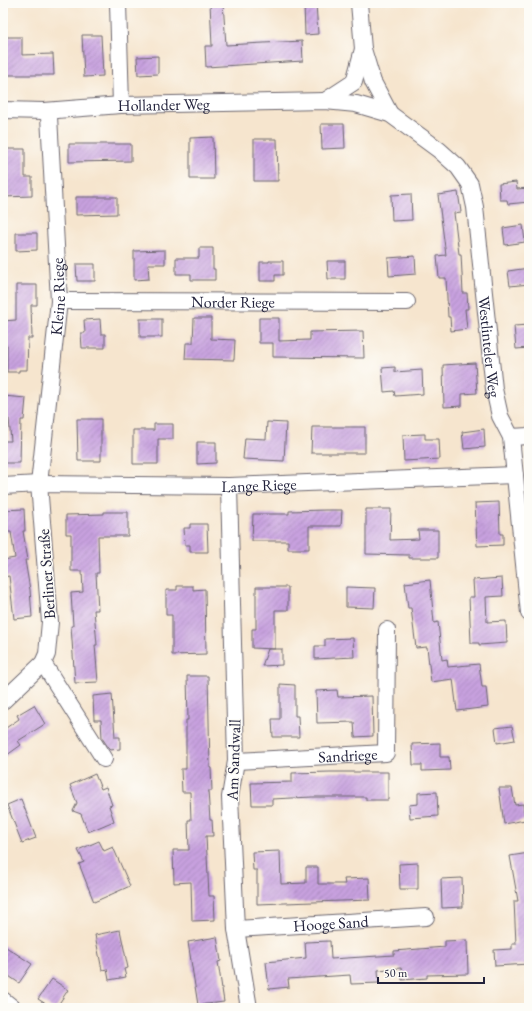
<svg xmlns="http://www.w3.org/2000/svg" width="532" height="1011" font-family="'EB Garamond',serif">
	<style>
		.building { fill: url(#building-hatch) }
		.lines { fill: none; stroke-linecap: round; stroke-linejoin: round }
		.street-casing { stroke: #6c666e; stroke-width: 18 }
		.street { stroke: #fff; stroke-width: 16 }
		.labels { text-anchor: middle; stroke-width: 3; stroke-linejoin: round; paint-order: stroke }
		.street-label { font-size: 16px; fill: #22223b; stroke: #fdfcf7 }
	</style>
	<defs>
		<pattern id="building-hatch" width="6" height="6" patternUnits="userSpaceOnUse"><rect width="6" height="6" fill="#c8a1df"/><path d="M-1 1l2-2M0 6l6-6M5 7l2-2" fill="none" stroke="#a283b6"/></pattern>
	</defs>
	<rect width="100%" height="100%" fill="#fdfcf7"/>
	<filter id="ink" filterUnits="userSpaceOnUse"><feTurbulence type="fractalNoise" baseFrequency=".025" numOctaves="2"/><feDisplacementMap in="SourceGraphic" scale="8" xChannelSelector="R" yChannelSelector="G"/><feConvolveMatrix kernelMatrix="1 2 1 2 8 2 1 2 1" color-interpolation-filters="sRGB"/></filter>
	<filter id="wash" filterUnits="userSpaceOnUse"><feTurbulence type="fractalNoise" baseFrequency=".012" numOctaves="4" result="noise"/><feDisplacementMap in="SourceGraphic" scale="16" xChannelSelector="R" yChannelSelector="G"/><feGaussianBlur stdDeviation="0.9" result="paint"/><feColorMatrix in="noise" values="0 0 0 0 0 0 0 0 0 0 0 0 0 0 0 0 0 1.4 0 .05"/><feComposite in="paint" operator="in"/></filter>
	<g filter="url(#wash)">
		<rect width="100%" height="100%" fill="#f6e5ce"/>
		<g id="blocks">
			<!-- building -->
			<g class="building">
				<path d="M210 3H223L226 45 302 41 303 61 206 67 205 46H212Z"/>
				<path d="M304 3H316L318 34 305 35Z"/>
				<path d="M82 35H101L103 76 84 77Z"/>
				<path d="M6 37H22V55L53 54 54 75H3V55H6Z"/>
				<path d="M158 56V74L138 75 137 57Z"/>
				<path d="M321 124H344L345 148 322 149Z"/>
				<path d="M213 137 214 179H190V138Z"/>
				<path d="M254 139H277L278 181H254Z"/>
				<path d="M69 144H131V161L69 162Z"/>
				<path d="M3 149H25V177H32V196L3 197Z"/>
				<path d="M516 182 517 189 529 188V202L508 204 507 200H500L499 184Z"/>
				<path d="M458 192 461 212 454 213 459 254H461L463 293H467L468 309H465L467 329 451 331 450 317H448L446 278H439L437 256 446 255 438 195Z"/>
				<path d="M411 194 412 220 392 221 391 195Z"/>
				<path d="M76 197H117V214L76 215Z"/>
				<path d="M523 225 525 242 505 245 503 228Z"/>
				<path d="M16 233H37V250L16 251Z"/>
				<path d="M199 248H213V269H215V280H191V274H176V258H199Z"/>
				<path d="M165 250V264H148L149 279 134 280V251Z"/>
				<path d="M415 256 416 274 389 276 388 258Z"/>
				<path d="M269 261H283V275H275V281H260V262H269Z"/>
				<path d="M327 261H345V279H328Z"/>
				<path d="M76 264H95V281H77Z"/>
				<path d="M529 268V284L510 286 508 271Z"/>
				<path d="M16 285H37V305H31L32 338H28L27 370H19V372H7V345L3 346V321L16 320Z"/>
				<path d="M194 318H211V339L235 340 234 360 185 359 186 343H193Z"/>
				<path d="M259 318H279V341L310 340V332L363 331 364 358 273 357V343H259Z"/>
				<path d="M100 319 101 334H105V348H82L81 333H85L84 320Z"/>
				<rect x="140" y="319" width="22" height="18"/>
				<path d="M529 325V348L516 349 514 326Z"/>
				<path d="M475 363 477 393 462 394V406L444 407 443 365Z"/>
				<path d="M395 367V372L422 370 423 394 395 396 394 391 384 392 382 368Z"/>
				<path d="M3 396 26 398 24 420H21L20 463H3V441H11L9 419H3Z"/>
				<path d="M77 419H101V461H78Z"/>
				<path d="M267 422 286 423 284 461 243 459 245 438 266 439Z"/>
				<path d="M154 424H173V439H158V464H133V430H154Z"/>
				<path d="M312 427H365V453H311Z"/>
				<path d="M484 429 485 447 464 449 462 432Z"/>
				<path d="M424 434H425V439H439L440 459 404 461 403 435Z"/>
				<path d="M197 442H216V463L197 464Z"/>
				<path d="M499 502 500 534H503V545L477 546 475 503Z"/>
				<path d="M24 509 25 531H23L28 560H25L30 590 32 617 14 619 9 576 3 577V560L15 558 11 532H3V510Z"/>
				<path d="M366 509H391L390 540 419 539 418 530H438V558H409V555L366 554Z"/>
				<path d="M325 510H342L341 526H309V549H288V541H252L253 514H289V511Z"/>
				<path d="M104 512H128V536H98L99 573H96L98 610H94L97 645H95L98 682 75 683 71 626H73L71 593 83 592 82 571H71V534H66V515L104 514Z"/>
				<path d="M190 524H207L208 552H190V545H185L184 528H190Z"/>
				<path d="M502 578 503 596 486 597 487 622 506 621 507 643 479 645V643H471L469 597H474L473 580Z"/>
				<path d="M430 580 434 623 438 622 442 660 447 659 448 667 479 664 482 687H486L488 707 457 711 453 679 431 682 427 647 416 648 411 608H408L405 583Z"/>
				<path d="M177 586H193V590L205 589 206 654 172 655V615H166V590H177Z"/>
				<path d="M256 587H288V610H275V649L252 648V629H256Z"/>
				<path d="M346 587 375 588 374 608 346 607Z"/>
				<path d="M353 638 354 657 315 659V646H325V639Z"/>
				<path d="M268 649H282V665L262 666Z"/>
				<path d="M187 676H208L210 768H211L212 791H208L210 820H212L213 836H206L209 896H214L215 920 192 921 191 882 174 883 173 850H189L188 820H191L190 792H182L181 769H186V720H188Z"/>
				<path d="M280 684 295 685V716H298L299 737H273L272 719H280Z"/>
				<path d="M337 690 338 697 372 696 373 736 355 737 354 722 317 723 316 691Z"/>
				<path d="M112 694 115 737H120V749L110 750 102 738 101 720H94L93 696Z"/>
				<path d="M34 705 45 724 18 741 21 745 3 758V730L19 719 17 715Z"/>
				<path d="M512 726 515 740 497 743 495 728Z"/>
				<path d="M440 743V757H449L450 770 422 771V765H413L412 744Z"/>
				<path d="M330 772H388V800H366V797H312L272 799V805H252L251 783 292 782V773Z"/>
				<path d="M95 774 101 789 106 787 112 805 109 806 114 821 88 832 81 814 73 811 77 803 70 785Z"/>
				<path d="M499 788H512L515 805 523 804 525 820 504 824Z"/>
				<path d="M437 792 438 816 410 818 409 805 418 804V793Z"/>
				<path d="M21 799 36 838 22 843 7 805Z"/>
				<path d="M99 841 104 851 113 847 130 886 94 902 79 864 84 862 78 850Z"/>
				<path d="M280 851 281 884 306 883V867H318V884H345L344 879 369 878 370 900 257 904V870H253L252 852Z"/>
				<path d="M529 853V964L495 966 494 950 512 949V944H516L514 901H518L510 856Z"/>
				<path d="M418 863V889H400L399 864Z"/>
				<path d="M462 878 463 907 442 908 441 879Z"/>
				<path d="M120 930 128 968 124 969 126 977 109 980 107 969 102 970 95 935Z"/>
				<path d="M217 937 221 961 218 962 224 1002 198 1005 188 942Z"/>
				<path d="M467 940 468 974 427 975V978L402 980 401 968 378 970 379 983 351 984 350 975 288 979 289 987 269 989 266 962 306 958 305 942 330 941 331 959 394 955V951L445 947V941Z"/>
				<path d="M3 945 32 964 19 983 3 972Z"/>
				<path d="M52 979 68 990 56 1008H52L38 999Z"/>
			</g>
		</g>
	</g>
	<g filter="url(#ink)">
		<use href="#blocks" fill-opacity="0" stroke="#6c666e" stroke-width="1"/>
		<g class="lines">
			<!-- street casing -->
			<g class="street-casing">
				<g id="street">
					<path d="M118 3 121 105"/>
					<path d="M359 3 363 49 373 82 390 114"/>
					<path d="M325 101 354 82 363 49"/>
					<path id="s1" d="M3 110 44 111 121 105 325 101 356 104 390 114 439 150 458 167 470 184 475 207 494 389 500 416 511 437 529 613"/>
					<path id="s2" d="M59 301 407 302"/>
					<path d="M511 437 529 436"/>
					<path id="s3" d="M3 486 39 484 229 486 515 475"/>
					<path d="M229 486 236 761 230 797 236 929 249 1008"/>
					<path d="M43 663 104 759"/>
					<path id="s4" d="M3 701 43 663 47 654 50 622 39 484 59 301 49 116 44 111"/>
					<path id="s5" d="M236 761 386 753 387 630"/>
					<path id="s6" d="M236 929 426 917"/>
					<path d="M3 1000 13 1008"/>
				</g>
			</g>
			<!-- street -->
			<use href="#street" class="street"/>
		</g>
	</g>
	<g class="labels">
		<!-- street labels -->
		<g class="street-label">
			<text dy="6" stroke="none"><textPath href="#s1" startOffset="161">Hollander Weg</textPath></text>
			<text dy="6" stroke="none"><textPath href="#s4" startOffset="424">Kleine Riege</textPath></text>
			<text dy="6" stroke="none"><textPath href="#s2" startOffset="174">Norder Riege</textPath></text>
			<text dy="6" stroke="none"><textPath href="#s1" startOffset="660">Westlinteler Weg</textPath></text>
			<text dy="6" stroke="none"><textPath href="#s3" startOffset="256">Lange Riege</textPath></text>
			<text transform="translate(46 574) rotate(-94)" y="6">Berliner Straße</text>
			<text dy="6" stroke="none"><textPath href="#s5" startOffset="112">Sandriege</textPath></text>
			<text transform="translate(233 760) rotate(-88)" y="6">Am Sandwall</text>
			<text dy="6" stroke="none"><textPath href="#s6" startOffset="95">Hooge Sand</textPath></text>
		</g>
	</g>
	<!-- margin -->
	<rect width="532" height="1011" fill="none" stroke="#fdfcf7" stroke-width="16"/>
	<!-- scale -->
	<path d="M378 977v6h106v-6" fill="none" stroke="#22223b" stroke-width="2"/>
	<text x="384" y="977" font-size="12" fill="#22223b" stroke="#fdfcf7" stroke-width="3" paint-order="stroke">50 m</text>
</svg>
